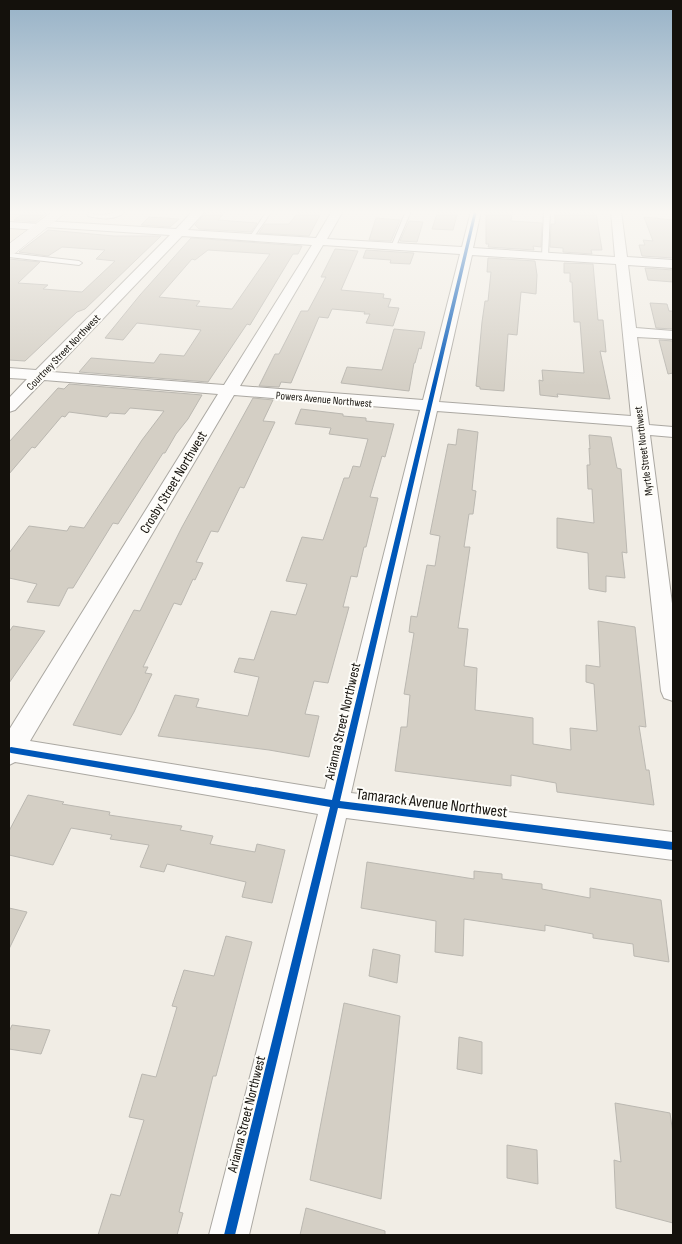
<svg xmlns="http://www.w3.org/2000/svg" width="682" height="1244" font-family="'Sofia Sans Condensed',sans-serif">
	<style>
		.built { fill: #ece4d4 }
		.building { fill: #d4cfc5; stroke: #bbb8b1; fill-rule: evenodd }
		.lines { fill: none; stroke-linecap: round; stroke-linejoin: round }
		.service-casing { stroke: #aba8a2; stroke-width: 2 }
		.minor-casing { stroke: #aba8a2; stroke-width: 2 }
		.secondary-casing { stroke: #aba8a2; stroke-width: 1 }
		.service { fill: #fdfcfb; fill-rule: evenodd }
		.minor { fill: #fdfcfb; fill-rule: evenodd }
		.secondary { fill: #f4f1ec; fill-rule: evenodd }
		.cycleway-casing { stroke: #fefdf9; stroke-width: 3 }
		.cycleway { fill: #0057b8; fill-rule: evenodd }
		.labels { text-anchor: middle; stroke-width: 4; stroke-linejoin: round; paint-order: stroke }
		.far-street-label { font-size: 11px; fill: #14110c; stroke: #fefdf9 }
		.street-label { font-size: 14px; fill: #14110c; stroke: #fefdf9 }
		.near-street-label { font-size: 16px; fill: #14110c; stroke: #fefdf9 }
	</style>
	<rect width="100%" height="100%" fill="#f1ede5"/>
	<!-- built -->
	<path class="built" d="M9 211H55L9 245Z"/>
	<!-- building -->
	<g class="building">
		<path d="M27 211H49L35 222 14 220Z"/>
		<path d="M207 211H226L218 220 257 223 251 232 199 229 195 225Z"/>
		<path d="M299 211H322L309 236 259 233 265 224H289Z"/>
		<path d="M438 211H458L453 230 432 229Z"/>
		<path d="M486 211H512L511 221 542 223 541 247 533 246 534 250 488 247 489 244H486Z"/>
		<path d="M555 212 580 214V212L596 213 602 250H591L592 254 563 252V248L550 247 551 224H555Z"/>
		<path d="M149 217 179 219 170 227 141 225Z"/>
		<path d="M644 217 673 220V258L642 256 639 245H645L643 240 653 241Z"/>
		<path d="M376 218 400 220 391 241 369 240Z"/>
		<path d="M409 221 423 222 417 242 400 241Z"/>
		<path d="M48 230 114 236H161L85 309 77 312 25 361 9 360V259L40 262 18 283 48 285 43 289 82 292 115 261 96 259 105 250 62 247 48 256 19 252Z"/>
		<path d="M191 238 302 246 298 254H293L250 325 247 324 208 382 79 372 91 358 154 363 160 354 184 356 201 330 137 323 123 340 105 338 140 295ZM208 250 270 254 232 309 196 306 200 301 159 297 192 259 195 260Z"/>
		<path d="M335 249 358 251 341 290 384 294 383 298 391 299 388 307 399 308 393 326 366 323 370 314H364L365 312 332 309 328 318 319 317 291 383 281 382 279 387 259 386 275 354H279L301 311H308L316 296 326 277H321Z"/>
		<path d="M366 250 414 253 410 264 390 263 391 260 363 258Z"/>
		<path d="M488 258 535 261 537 275 536 294 521 292 517 335 508 334 504 391 480 389V387L476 386 482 322 485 301H488L491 272H487Z"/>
		<path d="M564 263 593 264 598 320H603L606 352 600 351 610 399 557 394 558 397 540 395 539 380 543 381 542 370 584 373 580 322H574L572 282H570V273H564Z"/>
		<path d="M645 268 673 270V282L648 280Z"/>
		<path d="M650 303 667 304 669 311H673V329L656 328Z"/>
		<path d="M394 329 425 332 421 349 419 348 415 363H414L409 391 341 383 347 367 382 370Z"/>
		<path d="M659 340 673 341V373L668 374Z"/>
		<path d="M69 384 202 395 188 419 176 434 165 453H163L118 524 113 523 73 588H68L59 606 27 602 37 584 9 578V553L29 526 67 531 70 526 84 528 142 440 164 411 130 408 125 414 110 413 107 417 69 412 65 417 62 416 35 448 32 447 9 474V442L58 388 64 389Z"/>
		<path d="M253 398 273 400 263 421 275 422 244 488 240 487 218 532 211 531 196 562 203 563 195 580 193 579 181 605 174 603 143 667H148L145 673 152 674 134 712 121 735 73 725 134 610 140 611 182 527Z"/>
		<path d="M301 409 343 414V416L366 418V421L394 424 385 457 382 456 370 497 378 498 366 547H364L357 577 351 576 343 607H349L328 683 314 681 305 714 319 716 309 757 269 750 158 736 175 695 199 699 196 707 248 716 259 677 234 672 239 658 254 660 271 611 296 615 307 584 286 581 302 537 323 540 344 478H349L353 466 360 467 368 439 329 434 331 428 295 424Z"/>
		<path d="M458 429 478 432 472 490 476 491 473 514H469L464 547H470L458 628 468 629 464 666 477 668 475 710 533 718V744L571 750 570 728 597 731 594 684 586 682V665L600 667 598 621 635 627 646 727 639 726 646 770H649L654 805 557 792 556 783 511 775V786L395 771 401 727H407L410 695 404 694 414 633 409 632 411 616 417 617 427 565 435 566 440 536 430 534 448 444 456 445Z"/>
		<path d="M589 435 611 437 617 468 621 469 627 553 622 552 625 578 606 576V592L589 589 588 553 557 548V518L594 523 592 489H588L587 465H590L589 448 590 449Z"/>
		<path d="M13 626 45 631 9 683V632Z"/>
		<path d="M28 795 64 802 62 804 110 812 109 815 182 826 180 830 213 836 210 844 255 852 257 844 285 850 272 903 242 897 246 882 167 864 164 872 140 867 149 845 110 839 112 835 71 828 53 865 9 855V831Z"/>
		<path d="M367 862 474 879V871L502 874V879L542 884V889L590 898V888L661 900 669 962 634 956 633 944 593 938V934L545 925V931L464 919 463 956 435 952 436 921 361 908Z"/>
		<path d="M9 908 27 912 9 949Z"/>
		<path d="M226 936 252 942 216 1076H213L179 1212 183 1213 177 1235H98L111 1194 120 1196 144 1120 129 1117 142 1074 156 1077 177 1007 172 1006 184 970 214 976Z"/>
		<path d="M373 949 400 955 397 983 369 976Z"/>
		<path d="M344 1003 400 1016 381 1199 310 1180Z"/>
		<path d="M12 1025 50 1030 41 1054 9 1049V1032Z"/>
		<path d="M459 1037 482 1042V1074L457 1069Z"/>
		<path d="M615 1103 670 1113 673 1134V1223L616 1208 614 1160 621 1162Z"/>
		<path d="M507 1145 537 1150 538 1184 507 1178Z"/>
		<path d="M306 1208 385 1231V1235H300Z"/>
	</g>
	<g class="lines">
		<!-- service casing -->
		<g class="service-casing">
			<g id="service">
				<path d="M90 211H95L93 214C110 217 113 211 126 211 115 221 102 219 88 216Z"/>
				<path d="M267 211H272L253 238H249Z"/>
				<path d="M406 211H411L396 246 391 247Z"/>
				<path d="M544 211H550L548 256 545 258 542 256Z"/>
				<path d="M9 253 79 261 82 263 79 265 9 257Z"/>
			</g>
		</g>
		<!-- minor casing -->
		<g class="minor-casing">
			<path id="minor" d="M193 211H205L188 230 316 238 332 211H343L327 239 462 247 471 211H481L473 248 615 257 611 211H621L627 257 673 260V268L628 265 636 328 673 331V339L637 337 649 425 673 427V437L650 435 673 611V701L664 698 661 691 632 426 437 411 351 793 673 832V860L346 818 249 1235H209L318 814 15 762 9 765V730L218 394 44 380 15 410 9 412V398L27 379 9 378V368L36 370 170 235 45 227 40 230 9 228V222L39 224 44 221 176 229ZM182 236 312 245 224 385 52 372ZM323 245 460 254 423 400 240 386ZM472 255 616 264 631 416 439 402ZM234 395 420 410 325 789 30 741Z"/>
		</g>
		<!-- secondary casing -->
		<g class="secondary-casing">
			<path id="secondary" d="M53 211H68L14 254 9 255V244Z"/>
		</g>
		<!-- service -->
		<use href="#service" class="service"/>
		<!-- minor -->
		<use href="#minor" class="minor"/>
		<!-- secondary -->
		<use href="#secondary" class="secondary"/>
		<!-- cycleway casing -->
		<g class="cycleway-casing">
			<path id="cycleway" d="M474 211H477L340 801 673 842V850L338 808 235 1235H224L330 807 11 753 9 752V748L11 747 332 800Z"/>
		</g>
		<!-- cycleway -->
		<use href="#cycleway" class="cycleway"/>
	</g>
	<!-- sky -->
	<linearGradient id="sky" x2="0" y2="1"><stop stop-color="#97b2c7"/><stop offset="0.55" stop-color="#f9f7f3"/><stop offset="1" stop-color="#f9f7f3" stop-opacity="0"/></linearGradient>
	<rect width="682" height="386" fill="url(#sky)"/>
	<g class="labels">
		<!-- far-street labels -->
		<g class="far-street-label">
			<text transform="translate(63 352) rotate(-46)" y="4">Courtney Street Northwest</text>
			<text transform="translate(324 399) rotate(5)" y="4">Powers Avenue Northwest</text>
			<text transform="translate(643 451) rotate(-97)" y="4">Myrtle Street Northwest</text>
		</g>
		<!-- street labels -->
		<g class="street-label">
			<text transform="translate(173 482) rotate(-59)" y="5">Crosby Street Northwest</text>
			<text transform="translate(342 721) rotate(-77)" y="5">Arianna Street Northwest</text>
			<text transform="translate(246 1114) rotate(-76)" y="5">Arianna Street Northwest</text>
		</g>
		<!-- near-street labels -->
		<g class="near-street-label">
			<text transform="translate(432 802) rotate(7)" y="6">Tamarack Avenue Northwest</text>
		</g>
	</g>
	<!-- border -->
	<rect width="682" height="1244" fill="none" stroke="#14110c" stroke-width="20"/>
</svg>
